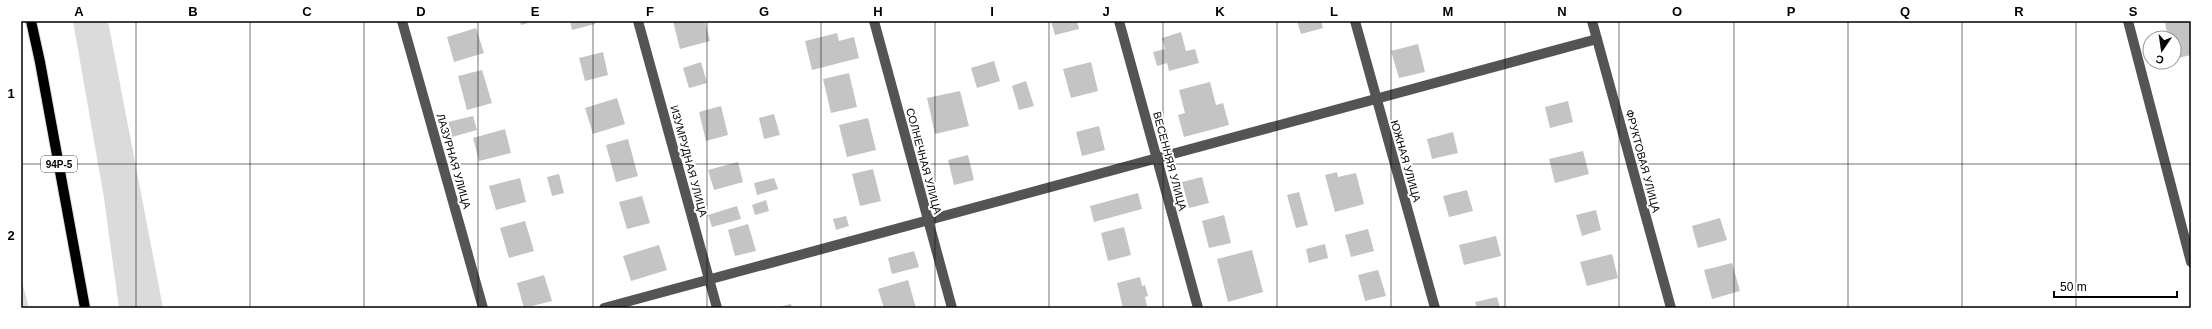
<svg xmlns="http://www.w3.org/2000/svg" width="2212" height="329" font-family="Arial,sans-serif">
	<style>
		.green { fill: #dbdbdb }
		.building { fill: #c4c4c4 }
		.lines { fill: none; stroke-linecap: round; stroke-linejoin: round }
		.major-casing { stroke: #dbdbdb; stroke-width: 12 }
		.minor { stroke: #545454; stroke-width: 10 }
		.major { stroke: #000; stroke-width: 10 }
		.grid { fill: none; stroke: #000; stroke-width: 1; stroke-opacity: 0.55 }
		.labels { text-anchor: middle; stroke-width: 4; stroke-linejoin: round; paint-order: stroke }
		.shield { fill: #fff; stroke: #4c4c4c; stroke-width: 1 }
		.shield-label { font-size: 10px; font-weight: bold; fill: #000 }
		.street-label { font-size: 11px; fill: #000; stroke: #fff }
		.neatline { fill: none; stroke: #000; stroke-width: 1.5 }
		.grid-label { font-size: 13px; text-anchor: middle; font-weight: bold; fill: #000 }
	</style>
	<rect width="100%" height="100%" fill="#fff"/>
	<!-- green -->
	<g class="green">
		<path d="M73 21H108L163 308H119L104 198Z"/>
		<path d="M21 278 29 308H21Z"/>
	</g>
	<!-- building -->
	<g class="building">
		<path d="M520 21H535L521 25Z"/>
		<path d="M570 21H594L595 24 572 30Z"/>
		<path d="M673 21H705L710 41 680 49Z"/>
		<path d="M1051 21H1077L1079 29 1055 35Z"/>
		<path d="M1297 21H1321L1323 28 1301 34Z"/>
		<path d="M2173 21H2191V55L2174 59V38H2168L2165 23Z"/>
		<path d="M476 28 484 53 454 62 447 37Z"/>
		<path d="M1181 32 1186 51 1195 49 1199 63 1169 71 1167 63 1157 66 1153 52 1165 49 1162 38Z"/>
		<path d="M837 33 839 41 854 37 859 58 812 70 805 41Z"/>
		<path d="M1418 44 1425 72 1399 78 1391 51Z"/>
		<path d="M603 52 608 75 585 81 579 58Z"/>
		<path d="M994 61 1000 81 977 88 971 68Z"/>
		<path d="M701 62 707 83 689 88 683 68Z"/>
		<path d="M1091 62 1098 91 1071 98 1063 69Z"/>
		<path d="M482 70 492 103 467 110 458 76Z"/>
		<path d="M849 73 857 107 831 113 823 79Z"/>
		<path d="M1026 81 1034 106 1019 110 1012 86Z"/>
		<path d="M1210 82 1216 105 1223 103 1229 125 1184 137 1178 115 1185 113 1179 90Z"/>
		<path d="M960 91 969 126 935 134 927 98Z"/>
		<path d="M617 98 625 124 593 134 585 108Z"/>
		<path d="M1568 101 1573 122 1550 128 1545 107Z"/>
		<path d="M721 106 728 135 706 141 699 112Z"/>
		<path d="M774 114 780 135 764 139 759 118Z"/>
		<path d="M473 116 477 130 452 137 448 122Z"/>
		<path d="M868 118 876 150 847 157 839 125Z"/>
		<path d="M1099 126 1105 150 1082 156 1076 132Z"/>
		<path d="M505 129 511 153 479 161 473 138Z"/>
		<path d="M1453 132 1458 153 1432 159 1427 139Z"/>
		<path d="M628 139 638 176 616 182 606 145Z"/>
		<path d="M1583 151 1589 174 1555 183 1549 159Z"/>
		<path d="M968 155 974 180 954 185 948 160Z"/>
		<path d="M738 162 743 182 714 190 708 170Z"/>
		<path d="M873 169 881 201 860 206 852 174Z"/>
		<path d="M1337 172 1338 177 1356 173 1364 204 1335 212 1325 175Z"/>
		<path d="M559 174 564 193 552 196 547 177Z"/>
		<path d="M1202 177 1209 203 1189 208 1182 182Z"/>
		<path d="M520 178 526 202 496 210 489 186Z"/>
		<path d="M774 178 778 189 757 195 754 183Z"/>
		<path d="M1467 190 1473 211 1449 217 1443 196Z"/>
		<path d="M1299 192 1308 225 1296 228 1287 195Z"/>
		<path d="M1138 193 1142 209 1094 222 1090 206Z"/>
		<path d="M642 196 650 223 627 229 619 202Z"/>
		<path d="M766 200 769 211 755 215 752 205Z"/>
		<path d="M737 206 741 219 712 227 708 215Z"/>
		<path d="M1596 210 1601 230 1582 236 1576 215Z"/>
		<path d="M1224 215 1231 243 1209 248 1202 221Z"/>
		<path d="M846 216 849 226 836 230 833 219Z"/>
		<path d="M1720 218 1727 240 1698 248 1692 226Z"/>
		<path d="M525 221 534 251 509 258 500 228Z"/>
		<path d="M748 224 756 251 735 256 728 230Z"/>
		<path d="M1124 227 1131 255 1108 261 1101 233Z"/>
		<path d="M1368 229 1374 251 1351 257 1345 235Z"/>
		<path d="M1496 236 1501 256 1464 265 1459 245Z"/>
		<path d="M1325 244 1328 258 1309 263 1306 249Z"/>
		<path d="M659 245 667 270 631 281 623 256Z"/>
		<path d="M1252 250 1263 292 1228 302 1217 259Z"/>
		<path d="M914 251 919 267 892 274 888 258Z"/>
		<path d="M1612 254 1618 278 1587 286 1580 262Z"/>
		<path d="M1732 263 1740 291 1712 299 1704 270Z"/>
		<path d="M1378 270 1386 296 1365 301 1358 275Z"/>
		<path d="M544 275 552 301 524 308 517 283Z"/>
		<path d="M1140 277 1142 286 1145 285 1148 296 1145 297 1147 306 1123 308 1117 283Z"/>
		<path d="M908 280 916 308H884L878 289Z"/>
		<path d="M1497 297 1500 308H1477L1475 302Z"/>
		<path d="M791 304 792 308H779V307Z"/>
	</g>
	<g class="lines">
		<!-- major casing -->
		<g class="major-casing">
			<path id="major" d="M31 21 40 62 85 308"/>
		</g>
		<!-- minor -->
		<g class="minor">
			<path d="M402 21 483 308"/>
			<path d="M638 21 717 308"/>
			<path d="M874 21 952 308"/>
			<path d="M1119 21 1198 308"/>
			<path d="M1355 21 1435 308"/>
			<path d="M1592 21 1671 308"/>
			<path d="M2128 21 2191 262"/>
			<path d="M604 308C935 218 1266 128 1597 39"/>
		</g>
		<!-- major -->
		<use href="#major" class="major"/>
	</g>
	<!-- grid -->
	<path class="grid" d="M136 21V308M250 21V308M364 21V308M478 21V308M593 21V308M707 21V308M821 21V308M935 21V308M1049 21V308M1163 21V308M1277 21V308M1391 21V308M1505 21V308M1619 21V308M1734 21V308M1848 21V308M1962 21V308M2076 21V308M21 164H2191"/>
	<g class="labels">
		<!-- shield labels -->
		<rect class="shield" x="41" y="156" width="36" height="16" rx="3"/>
		<g class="shield-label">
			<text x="59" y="168">94Р-5</text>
		</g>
		<!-- street labels -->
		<g class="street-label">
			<text transform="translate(454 161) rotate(74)" y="4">ЛАЗУРНАЯ УЛИЦА</text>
			<text transform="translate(689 161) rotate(75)" y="4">ИЗУМРУДНАЯ УЛИЦА</text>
			<text transform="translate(924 161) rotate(75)" y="4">СОЛНЕЧНАЯ УЛИЦА</text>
			<text transform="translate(1170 161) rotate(75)" y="4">ВЕСЕННЯЯ УЛИЦА</text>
			<text transform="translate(1406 161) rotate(74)" y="4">ЮЖНАЯ УЛИЦА</text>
			<text transform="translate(1643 161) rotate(75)" y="4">ФРУКТОВАЯ УЛИЦА</text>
		</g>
	</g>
	<!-- border -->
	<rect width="2212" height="329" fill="none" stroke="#ffffff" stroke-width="44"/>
	<!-- north arrow -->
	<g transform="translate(2162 50) rotate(193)"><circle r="19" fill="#ffffff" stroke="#999999"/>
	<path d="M0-3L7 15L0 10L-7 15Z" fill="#000000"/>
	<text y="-6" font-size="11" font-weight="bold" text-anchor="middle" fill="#000000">С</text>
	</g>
	<!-- scale -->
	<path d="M2054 291v6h123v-6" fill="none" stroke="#000000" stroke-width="2"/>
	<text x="2060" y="291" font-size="12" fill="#000000" stroke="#ffffff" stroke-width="3" paint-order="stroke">50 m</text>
	<rect x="22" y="22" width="2168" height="285" class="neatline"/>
	<g class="grid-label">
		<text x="79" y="16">A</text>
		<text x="193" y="16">B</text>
		<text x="307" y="16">C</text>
		<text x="421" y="16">D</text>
		<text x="535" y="16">E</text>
		<text x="650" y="16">F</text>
		<text x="764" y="16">G</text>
		<text x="878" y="16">H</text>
		<text x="992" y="16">I</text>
		<text x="1106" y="16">J</text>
		<text x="1220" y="16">K</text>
		<text x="1334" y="16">L</text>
		<text x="1448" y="16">M</text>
		<text x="1562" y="16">N</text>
		<text x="1677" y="16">O</text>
		<text x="1791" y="16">P</text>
		<text x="1905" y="16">Q</text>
		<text x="2019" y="16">R</text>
		<text x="2133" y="16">S</text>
		<text x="11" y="98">1</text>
		<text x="11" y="240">2</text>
	</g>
</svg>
